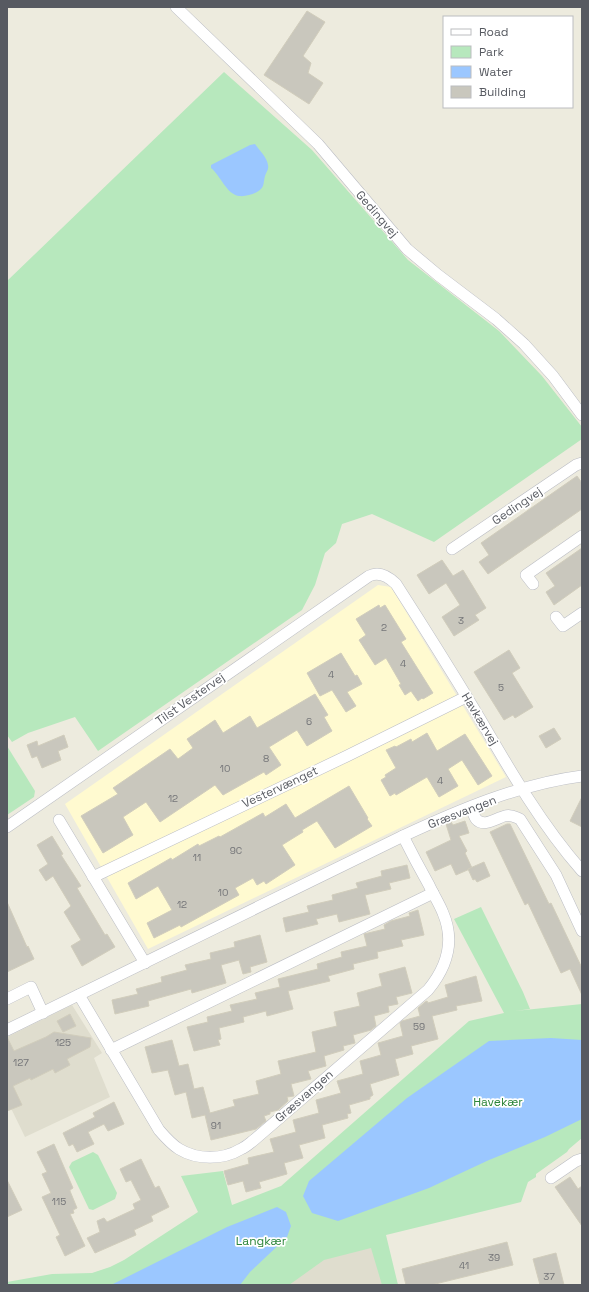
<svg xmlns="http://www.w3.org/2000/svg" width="589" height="1292" font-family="'Space Grotesk',sans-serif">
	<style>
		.commercial { fill: #fffad0 }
		.education { fill: #dfddce }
		.green { fill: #b7e8bd }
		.water { fill: #9bc7ff }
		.building { fill: #c9c7bd; stroke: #d1cdbc }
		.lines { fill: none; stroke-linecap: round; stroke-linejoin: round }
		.minor-casing { stroke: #bbbdc4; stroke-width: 12 }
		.minor { stroke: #fff; stroke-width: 11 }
		.labels { text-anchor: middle; stroke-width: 3.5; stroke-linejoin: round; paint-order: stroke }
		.number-label { font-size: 10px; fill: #747578 }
		.street-label { font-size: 12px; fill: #575a61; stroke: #fff }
		.park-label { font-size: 12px; fill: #2c853a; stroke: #fff }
	</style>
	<rect width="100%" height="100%" fill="#edebde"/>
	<!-- commercial -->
	<path class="commercial" d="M378 585 391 587 506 777 148 949 65 804Z"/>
	<!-- education -->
	<g class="education">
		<path d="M72 1005 102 1053 94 1058 110 1097 25 1137 7 1100V1037Z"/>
		<path d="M380 1230 398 1285H275Z"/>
	</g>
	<!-- green -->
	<g class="green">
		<path d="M224 72 312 150 408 260 499 331 542 376 582 427V439L434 542 372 514 342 524 336 543 325 553 315 585 302 610 98 751 75 717 28 733 12 742 7 735V281Z"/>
		<path d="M7 746 35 791 34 797 7 815Z"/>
		<path d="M481 907 523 992 530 1009 515 1011 582 1004V1138L569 1149 567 1152 536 1174V1177L528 1182 521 1202 386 1235 398 1285H382L371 1248 324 1260 289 1285H7V1282L52 1274 92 1273 110 1267 124 1260 198 1212 181 1176 223 1171 232 1205 281 1186 469 1021 504 1013 454 919Z"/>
		<path d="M93 1152 98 1155 117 1193 115 1199 93 1210 89 1209 69 1167 72 1162Z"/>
	</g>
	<!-- water -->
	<g class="water">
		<path d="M255 144C259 150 267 157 268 165 269 170 266 172 265 176 264 179 264 183 263 186 260 193 247 197 239 196 226 194 221 176 211 168V165L250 145Z"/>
		<path d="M551 1038 582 1040V1119L545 1137 489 1160 429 1188 338 1221 312 1213 303 1196 309 1181 407 1098 489 1041Z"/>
		<path d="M277 1207 286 1212 291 1226 287 1237 250 1272 240 1285H111L227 1227Z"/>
	</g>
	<!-- building -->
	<g class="building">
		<path d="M307 11 325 22 303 56 311 63 308 73 323 83 309 104 264 75Z"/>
		<path d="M577 476 582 483V509L488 574 479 562 489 555 481 543Z"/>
		<path d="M582 548V585L554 605 546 592 555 586 546 573Z"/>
		<path d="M442 560 453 576 463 570 486 608 475 615 479 620 454 636 442 617 460 605 446 583 429 594 417 575Z"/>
		<path d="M379 605 380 608 385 605 406 639 401 642 433 693 423 699 422 698 418 701 411 691 405 695 399 685 401 684 386 658 375 665 359 640 366 635 356 619Z"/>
		<path d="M509 650 520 668 512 673 533 707 515 718 513 715 504 720 474 672Z"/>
		<path d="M341 653 355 676 357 675 362 684 347 692 356 706 346 712 332 690 320 696 307 673Z"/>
		<path d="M315 694 328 715 324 717 332 731 307 746 297 730 269 747 281 765 266 775 264 772 223 795 215 785 160 822 146 802 123 817 133 835 103 853 81 816 118 794 113 788 170 749 178 759 193 748 187 739 215 720 223 733 250 716 257 728Z"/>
		<path d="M554 728 561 739 546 748 539 736Z"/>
		<path d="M427 733 437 751 465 734 492 776 478 785 462 760 448 769 458 786 439 797 427 777 396 795 395 793 390 796 381 780 386 777 385 775 396 768 386 750 395 746 396 747 411 739 412 742Z"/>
		<path d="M64 735 68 747 58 751 61 760 42 768 37 756 32 758 27 745 37 741 38 746Z"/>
		<path d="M349 786 368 818 367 819 372 826 335 848 317 821 302 830 303 832 282 845 295 865 266 884 264 881 257 885 253 878 235 888 239 895 181 927 180 925 154 938 147 923 172 910 158 886 136 899 128 883 171 858 172 860 198 844 199 846 219 836 220 837 263 813 265 817 286 804 295 818Z"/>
		<path d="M582 797V827L570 821Z"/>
		<path d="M465 821 469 833 459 836 467 851 465 853 472 868 456 875 451 864 435 871 426 852 451 840 446 824 451 822 453 825Z"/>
		<path d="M507 824H510L549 904 551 903 582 968V995L570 969 561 973 528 903 525 905 490 832Z"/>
		<path d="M52 836 63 854 61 855 81 886 77 888 105 935 107 934 115 947 82 966 71 946 81 940 64 912 71 906 53 876 46 881 39 870 48 864 37 845Z"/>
		<path d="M484 862 490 876 477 882 475 879 473 880 468 869Z"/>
		<path d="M407 865 410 878 389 883 391 889 365 895 370 914 339 922 337 914 316 919 318 924 286 932 283 918 309 912 307 906 333 900 332 895 358 888 356 883 382 876 381 871Z"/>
		<path d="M7 902 27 947 28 946 34 959 7 972Z"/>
		<path d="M418 910 424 935 401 940 403 946 377 952 378 958 353 964 354 969 328 976 330 981 288 991 293 1009 267 1016 266 1011 243 1017 244 1022 219 1028 221 1039 218 1040 220 1045 194 1051 187 1027 208 1022 207 1017 232 1011 230 1005 257 999 255 993 280 987 278 979 318 969 317 964 342 957 341 952 367 946 364 934 385 929 384 925 391 921 410 916 409 913Z"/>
		<path d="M260 935 267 962 250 967 251 972 243 974 239 960 221 965 226 983 192 993 191 989 148 1001 149 1006 115 1014 112 1000 138 994 136 989 162 982 161 977 187 970 185 965 211 959 210 953 235 947 234 942Z"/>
		<path d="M405 967 412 993 396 997 398 1004 388 1006 389 1012 374 1016 376 1026 371 1030 353 1035 355 1043 343 1046 344 1050 324 1056 326 1066 308 1071 311 1079 291 1084 294 1096 287 1097 288 1101 278 1110 270 1112V1114L264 1116 266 1121 256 1129 211 1140 205 1115 192 1118 186 1092 175 1095 168 1070 152 1073 145 1047 172 1040 179 1066 188 1064 194 1089 203 1087 210 1113 235 1106 233 1100 259 1094 256 1081 281 1074 278 1061 316 1052 312 1032 337 1026 334 1012 360 1006 357 993 382 986 379 974Z"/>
		<path d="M476 976 482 1001 456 1006 457 1010 432 1016 438 1039 411 1046 413 1054 395 1059 399 1075 370 1084 373 1095 370 1097V1099L349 1105 351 1113 347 1114 348 1118 322 1125 325 1138 299 1145 303 1158 284 1163 287 1174 259 1182 261 1188 246 1192 243 1181 228 1185 224 1171 249 1164 248 1158 274 1152 270 1139 296 1132 293 1120 319 1113 316 1100 341 1093 337 1081 363 1074 360 1061 381 1055 378 1043 403 1036 400 1023 402 1021 420 1016 418 1008 425 1002 427 1001 428 1003 448 997 445 985Z"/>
		<path d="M70 1014 76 1026 63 1032 57 1021Z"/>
		<path d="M54 1032 91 1038 90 1047 67 1059 70 1065 55 1073 53 1069 31 1080 30 1078 13 1086 22 1105 7 1111V1037L14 1051 46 1037Z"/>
		<path d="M114 1102 124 1124 108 1131 104 1124 88 1132 94 1144 77 1152 73 1144 69 1146 63 1133 95 1117 93 1113Z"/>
		<path d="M54 1144 73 1188 70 1190V1191L77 1208 73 1210 74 1213 70 1214 85 1246 65 1256 56 1237 60 1235 42 1197 51 1193 42 1174 47 1172 37 1152Z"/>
		<path d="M141 1159 155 1188 159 1186 169 1207 151 1216 153 1221 134 1230 136 1235 95 1253 87 1238 100 1232 97 1221 104 1218 107 1222 135 1209 133 1204 141 1200 131 1180 126 1182 120 1169Z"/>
		<path d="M570 1177 578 1189 582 1186V1226L555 1187Z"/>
		<path d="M7 1180 22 1210 7 1217Z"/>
		<path d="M507 1242 513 1265 431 1285H406L402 1269Z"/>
		<path d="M556 1253 564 1285H540L533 1259Z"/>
	</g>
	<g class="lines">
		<!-- minor casing -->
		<g class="minor-casing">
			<g id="minor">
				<path d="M176 7 318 144 407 249 438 275 496 319 524 344 553 376 582 415"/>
				<path d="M452 549 576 465 582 463"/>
				<path d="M533 584 526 575 582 536"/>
				<path d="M556 617 563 626 582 613"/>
				<path d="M471 807C472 810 474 816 476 819 484 828 496 818 505 816 511 814 515 817 520 819L556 875 582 931"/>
				<path d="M59 820 145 963"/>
				<path d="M7 827 369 576C379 571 388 576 396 584 423 626 450 669 476 712 508 767 540 823 582 871"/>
				<path d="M93 877 347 756 466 697"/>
				<path d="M79 995 159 1130C165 1137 171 1144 179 1149 197 1160 223 1160 241 1149 246 1147 250 1143 254 1140L428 990C447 967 455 941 443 913 439 903 433 894 429 885 420 869 411 852 403 836"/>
				<path d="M7 999 31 987 43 1013"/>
				<path d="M7 1030 403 836C459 810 520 784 582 776"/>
				<path d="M111 1050 433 893"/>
				<path d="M551 1178 576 1161 582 1159"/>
			</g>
		</g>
		<!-- minor -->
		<use href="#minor" class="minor"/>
	</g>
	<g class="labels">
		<!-- number labels -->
		<g class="number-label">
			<text x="461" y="624">3</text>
			<text x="384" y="631">2</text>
			<text x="403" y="667">4</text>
			<text x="331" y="678">4</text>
			<text x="501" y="691">5</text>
			<text x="309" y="725">6</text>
			<text x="266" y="762">8</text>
			<text x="225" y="772">10</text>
			<text x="440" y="784">4</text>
			<text x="173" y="802">12</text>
			<text x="236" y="854">9C</text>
			<text x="197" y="861">11</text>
			<text x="223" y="896">10</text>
			<text x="182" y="908">12</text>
			<text x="419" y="1030">59</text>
			<text x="63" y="1046">125</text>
			<text x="21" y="1066">127</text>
			<text x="216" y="1129">91</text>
			<text x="59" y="1205">115</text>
			<text x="494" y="1261">39</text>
			<text x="464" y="1269">41</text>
			<text x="549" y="1280">37</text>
		</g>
		<!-- street labels -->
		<g class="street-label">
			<text transform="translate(377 214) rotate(49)" y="4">Gedingvej</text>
			<text transform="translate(517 506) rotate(-34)" y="4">Gedingvej</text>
			<text transform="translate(190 699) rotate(-35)" y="4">Tilst Vestervej</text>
			<text transform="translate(480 719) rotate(59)" y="4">Havkærvej</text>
			<text transform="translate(280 787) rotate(-25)" y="4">Vestervænget</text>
			<text transform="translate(462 812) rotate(-21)" y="4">Græsvangen</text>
			<text transform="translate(304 1096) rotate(-41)" y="4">Græsvangen</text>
		</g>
		<!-- park labels -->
		<g class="park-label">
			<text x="498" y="1106">Havekær</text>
			<text x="261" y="1245">Langkær</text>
		</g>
	</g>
	<!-- border -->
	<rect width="589" height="1292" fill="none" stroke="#575a61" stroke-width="16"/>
	<!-- legend -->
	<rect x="443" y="16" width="130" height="92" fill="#ffffff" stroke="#bcbdc0"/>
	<rect x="451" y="29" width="20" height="6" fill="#ffffff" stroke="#bcbdc0"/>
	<text x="479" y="36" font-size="12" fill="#575a61">Road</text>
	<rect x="451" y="46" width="20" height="12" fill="#b7e8bd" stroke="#bcbdc0"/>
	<text x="479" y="56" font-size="12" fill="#575a61">Park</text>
	<rect x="451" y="66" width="20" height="12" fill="#9bc7ff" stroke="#bcbdc0"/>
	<text x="479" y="76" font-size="12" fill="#575a61">Water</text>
	<rect x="451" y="86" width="20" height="12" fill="#c9c7bd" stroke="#bcbdc0"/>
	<text x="479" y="96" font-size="12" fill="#575a61">Building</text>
</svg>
